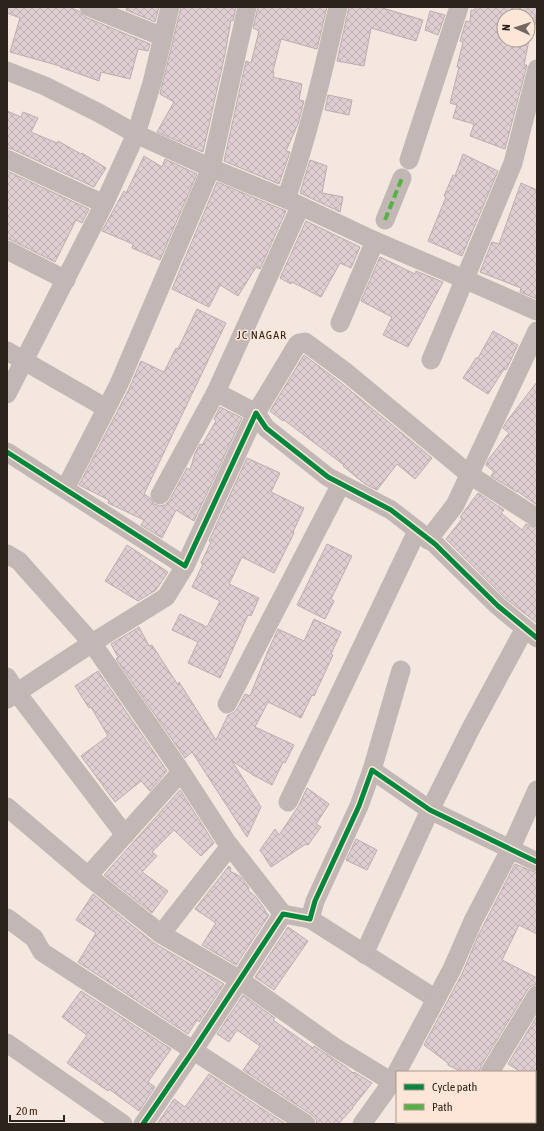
<svg xmlns="http://www.w3.org/2000/svg" width="544" height="1131" font-family="'Asap Condensed',sans-serif">
	<style>
		.building { fill: url(#building-cross-hatch); stroke: #baaeae; fill-rule: evenodd }
		.lines { fill: none; stroke-linecap: round; stroke-linejoin: round }
		.street { stroke: #c2b7b4; stroke-width: 19 }
		.quiet { stroke: #56b245; stroke-width: 4; stroke-dasharray: 8 4; stroke-linecap: butt }
		.cycleway-casing { stroke: #fce6d7; stroke-width: 8 }
		.cycleway { stroke: #00873e; stroke-width: 5 }
		.labels { text-anchor: middle; stroke-width: 3; stroke-linejoin: round; paint-order: stroke }
		.neighbourhood-label { font-size: 12px; letter-spacing: 1px; fill: #2d231d; stroke: #fce6d7 }
	</style>
	<defs>
		<pattern id="building-cross-hatch" width="8" height="8" patternUnits="userSpaceOnUse"><rect width="8" height="8" fill="#decdd1"/><path d="M0 0l8 8M0 8l8-8" fill="none" stroke="#bfb0b3"/></pattern>
	</defs>
	<rect width="100%" height="100%" fill="#f4e7df"/>
	<!-- building -->
	<g class="building">
		<path d="M7 7H68L79 11 85 17 150 44 148 51 138 49 130 79 101 72 99 81 60 67V66L10 52 20 18 7 13Z"/>
		<path d="M127 7H159L155 22 126 10Z"/>
		<path d="M181 7H236L233 21 231 20 225 54 203 152 157 132 174 102 160 94Z"/>
		<path d="M258 7H327L317 49 281 39 273 71 274 72 273 77 302 84 299 100 304 101 298 124 286 151 290 152 279 184 224 161 246 61 251 63 259 31 253 28Z"/>
		<path d="M349 7H379L423 20 416 41 371 28 364 66 337 61Z"/>
		<path d="M475 7H537L535 25H532L524 65H527L505 149 470 136 474 124 453 118 457 105 450 103 459 67H457L463 42 460 41 466 21 470 22 471 10H475ZM504 16H528V40H504Z"/>
		<path d="M430 11 445 15 438 35 425 30Z"/>
		<path d="M328 95 352 100 349 115 325 110Z"/>
		<path d="M7 111 21 117 23 112 38 118 31 132 57 143 58 141 81 154 82 153 106 168 94 187 12 149 7 148Z"/>
		<path d="M463 154 498 171 462 256 428 241 446 197 444 196 453 175 455 176Z"/>
		<path d="M144 156 162 167 165 159 197 174 160 260 132 248 133 244 102 231 124 191 126 193Z"/>
		<path d="M310 160 327 166 322 193 343 197 340 212 300 193Z"/>
		<path d="M7 171 89 209 82 223 76 220 55 262 7 238Z"/>
		<path d="M217 182 286 211 260 269 256 267 238 296 220 285 209 307 172 289Z"/>
		<path d="M521 183 537 190V299L520 292 521 288 480 272 492 242 499 244Z"/>
		<path d="M306 221 360 247 351 268 340 263 321 297 292 282 291 284 280 278Z"/>
		<path d="M380 257 415 274 416 271 443 282 408 347 383 335 392 317 361 301Z"/>
		<path d="M197 309 226 323 144 494 150 498 154 504 160 506 165 505 169 501 187 468 190 470 195 453 200 444 202 445 216 421 214 419 220 407 242 418 194 521 176 510 162 538 141 525 144 520 108 503 109 500 79 485 129 389 141 361 164 372 176 348 178 349Z"/>
		<path d="M493 331 518 345 506 370 504 369 488 394 463 378 476 358H478Z"/>
		<path d="M304 355 340 382 432 458 415 479 397 464 377 490 365 484 343 466 344 465 284 420 283 421 270 411Z"/>
		<path d="M537 382V505L517 491V492L491 476 494 472 486 465 488 460 509 433 503 428 507 421Z"/>
		<path d="M247 458 280 473 271 492 304 508 293 532 294 533 274 573 242 557 229 584 259 598 251 616 248 615 220 678 188 663 198 642 172 630 180 614 207 627 220 601 192 587 203 564 201 563 211 542 209 541 213 532Z"/>
		<path d="M478 493 504 510 501 513 522 530 526 524 537 529V623L505 598 446 539 462 519 460 517Z"/>
		<path d="M327 544 352 556 331 599 334 601 325 619 297 605Z"/>
		<path d="M127 545 168 572 156 590 138 601 105 581Z"/>
		<path d="M314 619 341 632 331 654 333 655 314 696 312 695 301 718 268 702 255 727 294 745 285 763 283 762 272 785 253 775 232 761 261 807 247 837 192 752 185 758 116 659 118 657 111 644 139 627 149 646 152 645 178 685 179 682 216 740 228 715 233 713 237 709 245 694 250 696 268 651 278 629 304 641Z"/>
		<path d="M98 671 167 771 150 791 141 781 115 802 81 756 108 736 91 707 89 708 75 686Z"/>
		<path d="M307 788 329 804 316 824 321 827 308 845 306 844 271 867 260 850 275 829 279 835 298 807Z"/>
		<path d="M180 790 214 843 201 856 174 830 152 852 157 856 142 872 168 891 152 913 104 875Z"/>
		<path d="M356 839 377 850 367 870 346 860Z"/>
		<path d="M515 864 537 873V934L519 925 502 960 537 978V984L531 986 528 989 481 1066 479 1072H462L448 1065V1063L424 1045 462 974 478 936Z"/>
		<path d="M229 866 231 868 230 871 241 877 249 888 248 890 256 897 266 911 265 912 269 915 236 965 202 945 216 923 195 909Z"/>
		<path d="M93 894 154 943 224 984 199 1022 197 1020 188 1034 78 962 96 933 76 920Z"/>
		<path d="M288 927 308 941 274 990 255 977Z"/>
		<path d="M81 991 171 1049 148 1082 155 1087 139 1111 109 1089 108 1091 67 1063 87 1035 62 1017Z"/>
		<path d="M243 995 275 1018 273 1020 313 1048 314 1046 346 1067 353 1073 354 1072 372 1083 352 1108H353L338 1124H317L316 1119 312 1115 243 1070 260 1046 237 1030 229 1042 217 1034Z"/>
		<path d="M537 1016V1067L534 1072H521L508 1064Z"/>
		<path d="M209 1074 284 1123 283 1124H157L174 1099 185 1107Z"/>
	</g>
	<g class="lines">
		<!-- street -->
		<g class="street">
			<path d="M89 7 163 37"/>
			<path d="M7 71 45 86 99 113 136 134 211 168 286 199 375 241 464 279 537 311"/>
			<path d="M7 159 104 204"/>
			<path d="M409 160 459 7"/>
			<path d="M286 199C308 136 323 72 338 7"/>
			<path d="M385 220 402 178"/>
			<path d="M7 250 66 280"/>
			<path d="M340 323 375 241"/>
			<path d="M7 351 106 408"/>
			<path d="M431 360 513 163 537 69"/>
			<path d="M216 392 256 413 297 345 299 343 305 342 347 373 470 475 537 518"/>
			<path d="M7 394 104 204 136 134 152 83 170 7"/>
			<path d="M7 452 185 566 256 413 266 428 328 477 391 510 435 544 498 606 537 638"/>
			<path d="M65 489 119 384 211 168 247 7"/>
			<path d="M160 495 216 392 300 207"/>
			<path d="M428 540 455 505 537 331"/>
			<path d="M7 554 19 561 26 569 92 643 178 767 226 841 283 914"/>
			<path d="M7 677 17 693 125 835"/>
			<path d="M7 699 92 643 166 597 185 566"/>
			<path d="M227 704 341 484"/>
			<path d="M372 770 401 670"/>
			<path d="M288 802 417 531"/>
			<path d="M7 807 88 876 161 934 240 980 333 1046 392 1082 362 1124"/>
			<path d="M88 876 181 772"/>
			<path d="M7 918 34 938 42 952 306 1124"/>
			<path d="M310 919 436 999"/>
			<path d="M161 934 230 846"/>
			<path d="M364 954 430 810 470 730 525 628"/>
			<path d="M7 1043 123 1124"/>
			<path d="M397 1072 452 969 473 921 510 850 537 790"/>
			<path d="M490 1072 537 995"/>
			<path d="M143 1124 193 1051 283 914 310 919 315 901 359 806 372 770 430 810 537 862"/>
			<path d="M458 1124 459 1122"/>
		</g>
		<!-- quiet -->
		<path class="quiet" d="M385 220 402 178"/>
		<!-- cycleway casing -->
		<g class="cycleway-casing">
			<g id="cycleway">
				<path d="M7 452 185 566 256 413 266 428 328 477 391 510 435 544 498 606 537 638"/>
				<path d="M143 1124 193 1051 283 914 310 919 315 901 359 806 372 770 430 810 537 862"/>
			</g>
		</g>
		<!-- cycleway -->
		<use href="#cycleway" class="cycleway"/>
	</g>
	<g class="labels">
		<!-- neighbourhood labels -->
		<g class="neighbourhood-label">
			<text x="262" y="339">JC NAGAR</text>
		</g>
	</g>
	<!-- border -->
	<rect width="544" height="1131" fill="none" stroke="#2d231d" stroke-width="16"/>
	<!-- legend -->
	<rect x="396" y="1071" width="140" height="52" fill="#fce6d7" stroke="#a9988d"/>
	<rect x="404" y="1084" width="20" height="6" fill="#00873e" stroke="#a9988d"/>
	<text x="432" y="1091" font-size="12" fill="#2d231d">Cycle path</text>
	<rect x="404" y="1104" width="20" height="6" fill="#56b245" stroke="#a9988d"/>
	<text x="432" y="1111" font-size="12" fill="#2d231d">Path</text>
	<!-- north arrow -->
	<g transform="translate(516 28) rotate(273)"><circle r="19" fill="#fce6d7" stroke="#a9988d"/>
	<path d="M0-3L7 15L0 10L-7 15Z" fill="#736861"/>
	<text y="-6" font-size="11" font-weight="bold" text-anchor="middle" fill="#2d231d">N</text>
	</g>
	<!-- scale -->
	<path d="M10 1115v6h54v-6" fill="none" stroke="#2d231d" stroke-width="2"/>
	<text x="16" y="1115" font-size="12" fill="#2d231d" stroke="#fce6d7" stroke-width="3" paint-order="stroke">20 m</text>
</svg>
